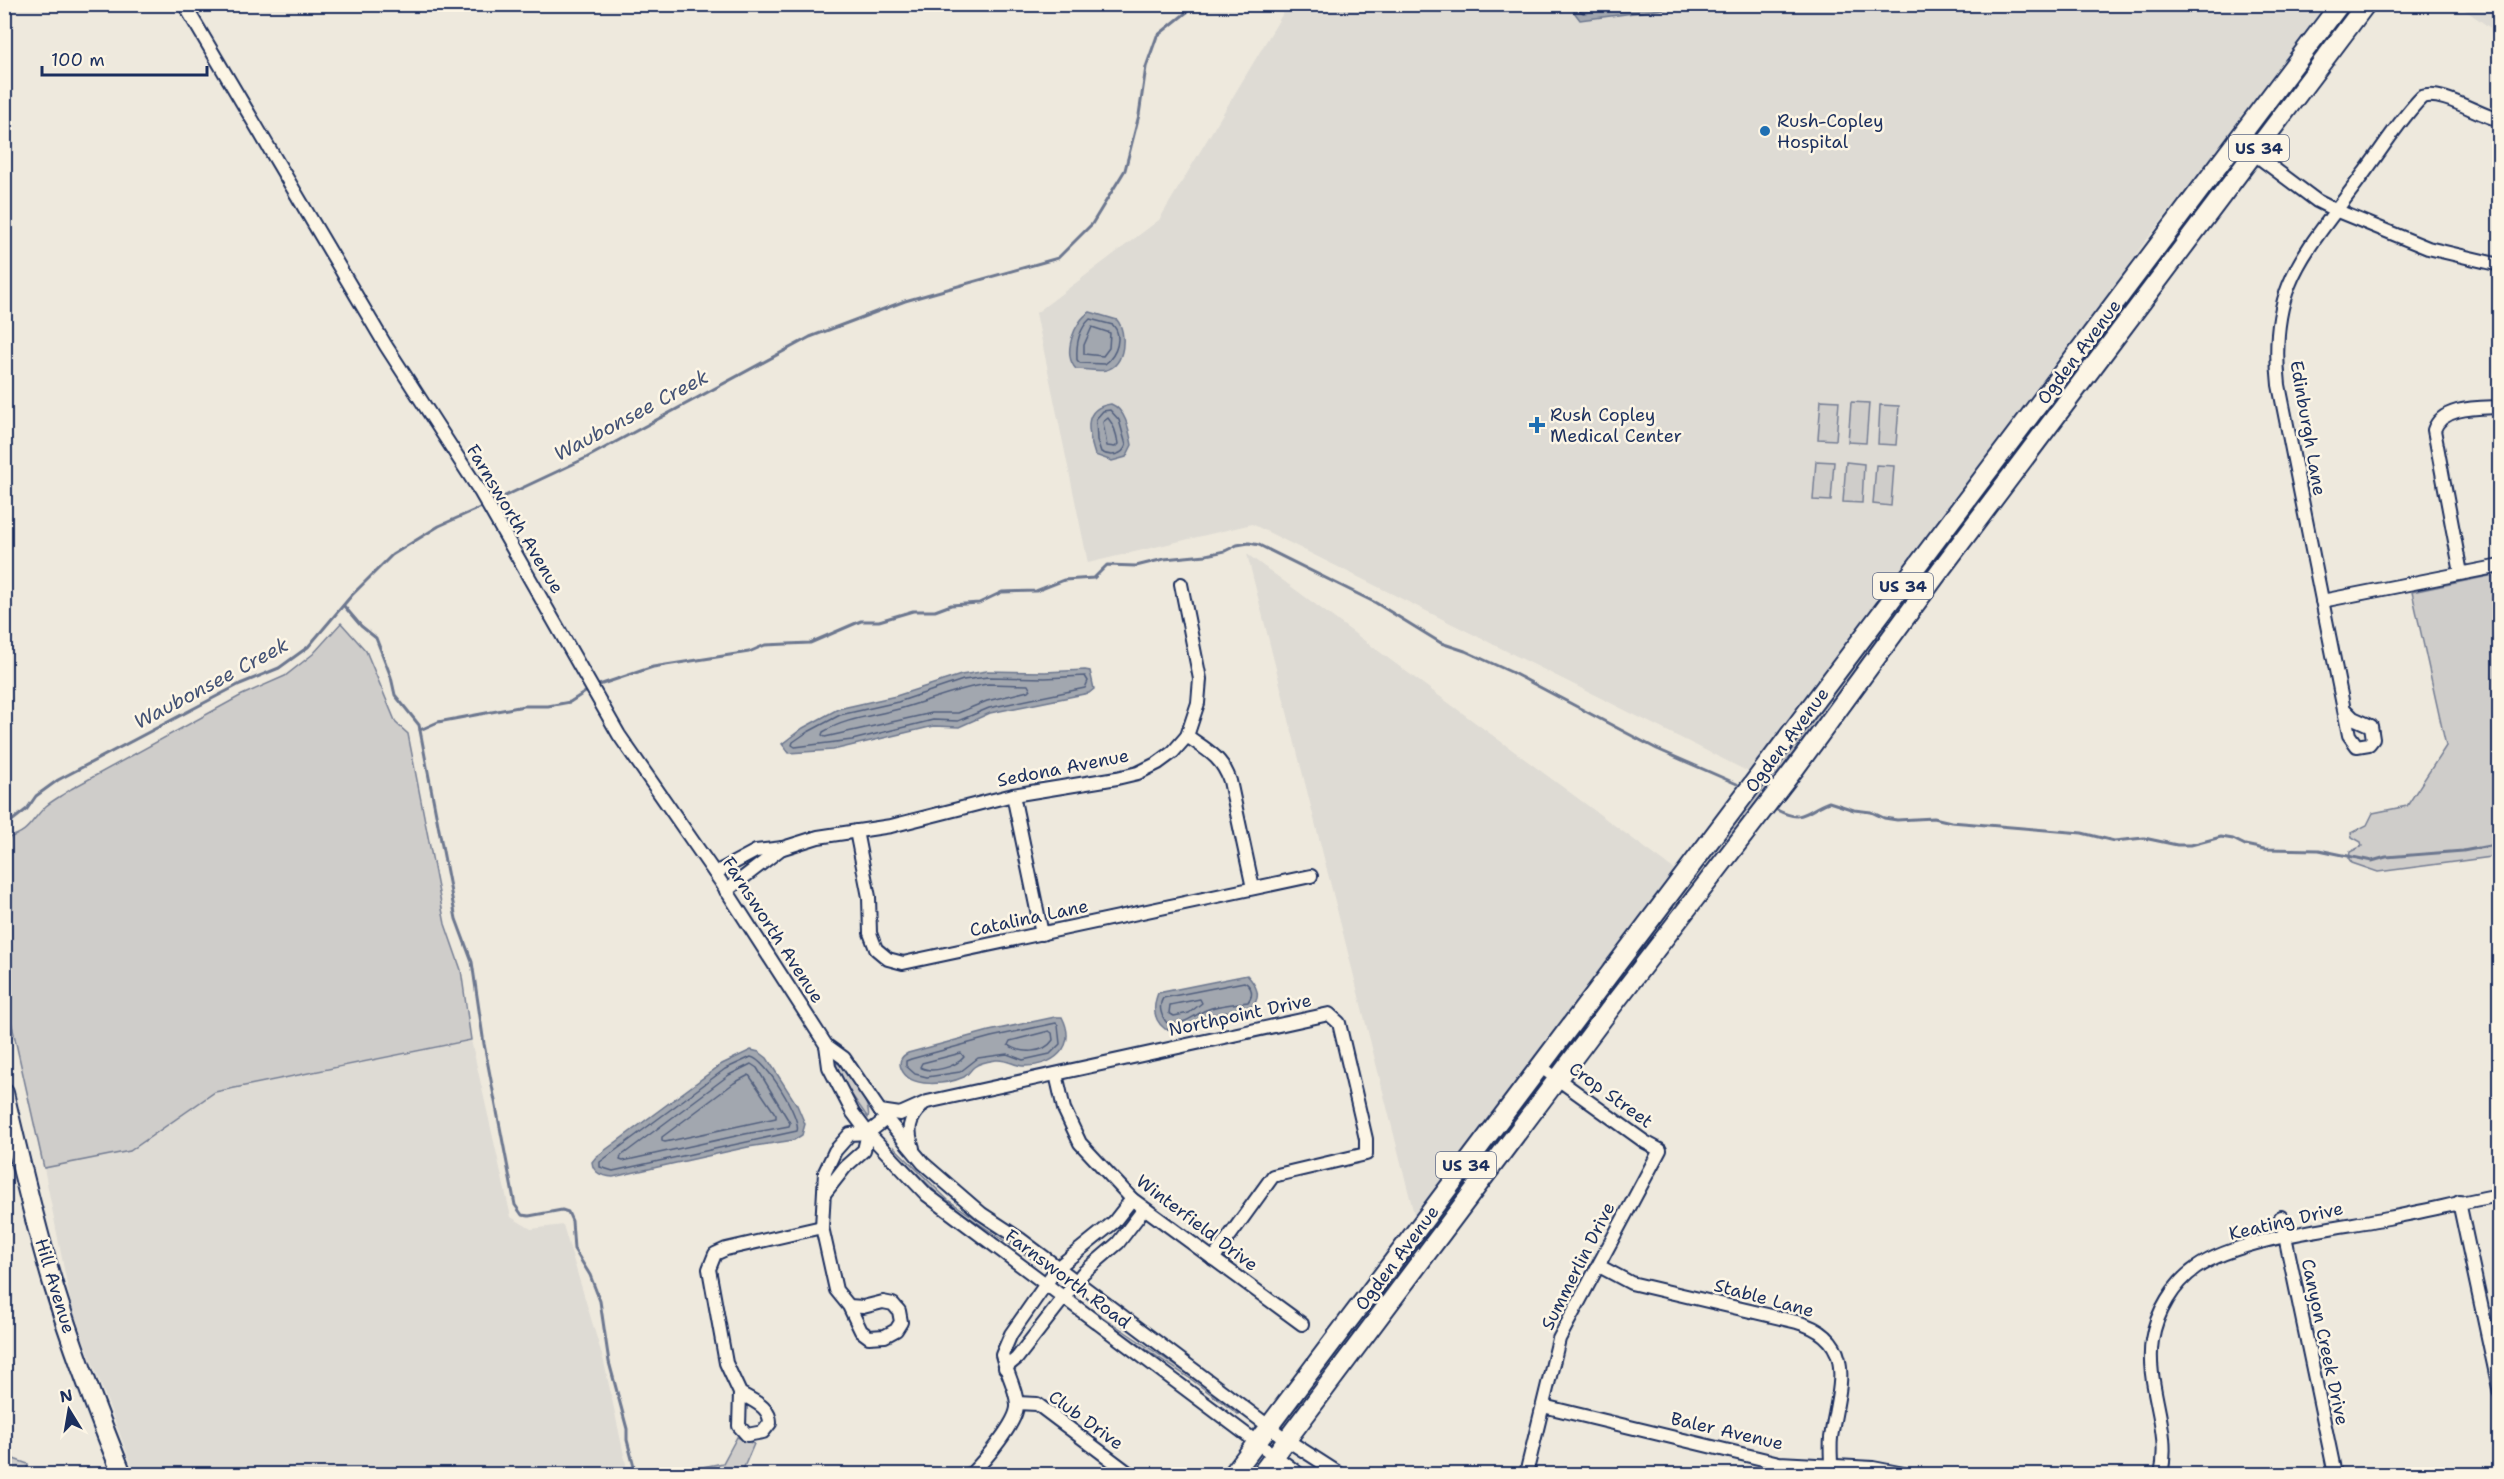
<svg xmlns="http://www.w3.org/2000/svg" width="2504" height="1479" font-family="'Shantell Sans',sans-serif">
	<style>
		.built { fill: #dedbd4 }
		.green { fill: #cfcdca; stroke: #757e94; stroke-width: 1.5 }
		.water { fill: #a2a7af; stroke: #6c778f; stroke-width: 1.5 }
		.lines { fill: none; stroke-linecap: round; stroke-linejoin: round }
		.shore { stroke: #515f7e; stroke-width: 1.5 }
		.stream { stroke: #6c778f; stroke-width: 3 }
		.street-casing { stroke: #1b2f5e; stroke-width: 16 }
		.primary-casing { stroke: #1b2f5e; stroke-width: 22 }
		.street { stroke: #fcf5e5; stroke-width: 12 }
		.primary { stroke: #fcf5e5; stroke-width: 18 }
		.poi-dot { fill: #1f6fb2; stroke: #fcf5e5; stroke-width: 2 }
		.labels { text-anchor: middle; stroke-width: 5; stroke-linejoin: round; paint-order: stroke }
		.shield { fill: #fcf5e5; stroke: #5e6a86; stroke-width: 1.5 }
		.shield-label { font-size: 16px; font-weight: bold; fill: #1b2f5e }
		.poi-label { font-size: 18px; fill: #1b2f5e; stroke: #fcf5e5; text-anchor: start }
		.street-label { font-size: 18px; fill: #1b2f5e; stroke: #fcf5e5 }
		.water-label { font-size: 20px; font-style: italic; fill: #445376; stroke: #fcf5e5 }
	</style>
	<rect width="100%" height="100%" fill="#eee9dd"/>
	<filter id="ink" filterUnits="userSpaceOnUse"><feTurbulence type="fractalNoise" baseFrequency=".0167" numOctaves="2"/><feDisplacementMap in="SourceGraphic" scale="12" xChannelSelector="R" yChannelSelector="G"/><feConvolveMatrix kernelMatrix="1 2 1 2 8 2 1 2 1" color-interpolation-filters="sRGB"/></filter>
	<g filter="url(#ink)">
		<!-- built -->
		<g class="built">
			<path d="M1288 5H2330L2274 80 2144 243 2089 326 1753 774 1252 524 1088 563 1036 313 1159 220Z"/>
			<path d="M2458 5H2499V34Z"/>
			<path d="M1247 554 1679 873 1416 1222 1345 941Z"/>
			<path d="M471 1040 511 1217 531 1229 563 1225 604 1362 628 1474H135L72 1309 44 1168 130 1151 215 1092Z"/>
		</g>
		<!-- green -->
		<g class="green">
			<path d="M1821 400 1839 401 1836 440 1818 439Z"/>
			<path d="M1851 402 1869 403 1866 443 1848 442Z"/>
			<path d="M1880 405 1899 406 1896 445 1878 444Z"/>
			<path d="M1816 461 1834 462 1831 501 1813 500Z"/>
			<path d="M1846 462 1864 464 1862 503 1843 502Z"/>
			<path d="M1876 465 1894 466 1891 506 1873 504Z"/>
			<path d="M1996 472 1998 474 1936 564 1618 985 1677 897Z"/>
			<path d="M2499 574V856L2378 872 2352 863 2349 859 2350 852 2362 846 2361 842 2352 837 2351 833 2367 825 2373 813 2407 806 2446 746 2412 592Z"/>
			<path d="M341 623 366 651 396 723 408 734 445 924 461 970 471 1040 215 1092 130 1151 44 1168 5 994V839C32 831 29 822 46 806 53 800 63 795 71 789L242 695 285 676 313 654Z"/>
			<path d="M834 1063 840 1064C848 1076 873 1105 868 1118L833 1068Z"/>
			<path d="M894 1147 948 1200 1032 1256 1042 1266 945 1201 893 1150Z"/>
			<path d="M1480 1159 1481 1160 1444 1215 1349 1343 1398 1270Z"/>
			<path d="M1082 1303 1188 1374 1240 1413 1238 1414 1188 1377 1112 1327Z"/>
			<path d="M737 1437 754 1444 741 1474H666L723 1463Z"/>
			<path d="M5 1456 28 1464 27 1468 46 1474H5Z"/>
		</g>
		<!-- water -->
		<g class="water">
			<path d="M1575 4H1694V5L1693 10 1672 8 1580 20 1574 12Z"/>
			<path d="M1090 312 1117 320C1127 332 1126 365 1106 370 1097 372 1086 369 1076 369 1062 354 1074 321 1090 312Z"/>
			<path d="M1111 404C1126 410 1129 430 1132 445L1126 457 1112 461 1095 455C1088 433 1081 408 1111 404Z"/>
			<path d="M1085 670 1090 671 1094 689 1089 693 990 713 959 727 934 726 833 750 789 753 782 744 803 728 838 709 896 696 961 675 987 671 1045 672Z"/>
			<path d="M1247 975C1256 985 1263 997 1251 1007L1208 1016 1195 1025 1175 1030 1165 1029C1153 1020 1153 1006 1158 993Z"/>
			<path d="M1055 1017H1062C1078 1048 1052 1067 1023 1066 1013 1065 1007 1059 996 1060 989 1061 980 1062 974 1067 970 1070 969 1074 964 1077 948 1084 909 1090 901 1068 898 1060 902 1056 908 1053L989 1031Z"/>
			<path d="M751 1050 759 1052 767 1058 797 1105 805 1124 802 1135 794 1140 748 1147 613 1177C603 1176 593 1174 592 1162L596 1157 722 1064Z"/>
		</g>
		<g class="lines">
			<!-- shore -->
			<g class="shore">
				<path d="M1580 4V11L1583 13 1650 4"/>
				<path d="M1090 319 1113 325C1123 336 1117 355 1105 364L1080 363 1077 360C1076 345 1078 330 1090 319Z"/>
				<path d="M1092 327 1110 333 1109 348 1103 356 1084 354V345Z"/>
				<path d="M1110 410 1119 420 1126 445C1123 456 1110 457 1101 452L1097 440 1096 419 1103 411Z"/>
				<path d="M1108 418C1114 425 1117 436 1118 444L1115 447 1107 446 1103 422Z"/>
				<path d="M1085 676 1088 681 1085 688 989 708 958 721 933 720 852 740 795 747 792 745 793 742 806 733 840 715 898 702 963 680 988 677 1045 678Z"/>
				<path d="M988 684 1028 685 1030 689 1028 691 987 701 958 713H932L825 737 822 735 823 732C846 718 873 716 899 709 929 701 957 688 988 684Z"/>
				<path d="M1244 982C1252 986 1254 995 1248 1002 1235 1004 1218 1005 1206 1010 1192 1016 1184 1026 1167 1023 1161 1016 1158 1006 1163 998Z"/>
				<path d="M1200 999 1202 1003 1189 1013 1174 1016 1169 1013 1170 1005Z"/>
				<path d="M1056 1023 1058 1025 1060 1044 1050 1054 1023 1060 1007 1054 978 1058 960 1072 927 1077 915 1074 906 1066V1061L911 1059 991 1037Z"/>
				<path d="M1049 1031 1052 1033 1053 1040C1043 1055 1020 1053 1008 1045L1010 1041Z"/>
				<path d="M961 1053 964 1057C956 1067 931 1074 920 1067L922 1063Z"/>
				<path d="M751 1057C765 1059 802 1118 797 1131L613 1171 600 1167V1162L725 1069Z"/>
				<path d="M751 1064 757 1068 790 1123 789 1126 745 1134 623 1161 620 1160 621 1156 729 1075Z"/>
				<path d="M749 1075 776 1115V1118L665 1142 662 1141V1137L734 1083Z"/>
			</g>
			<!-- stream -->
			<g class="stream">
				<path d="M490 503 586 458 810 337 905 301 1058 258 1092 224 1125 170 1139 115 1146 67 1157 36 1197 4"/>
				<path d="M344 606 361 626 376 638 391 677 395 695 419 725 456 919 472 962 484 1044 515 1205 522 1215 529 1216 562 1210 568 1212 572 1221 574 1249 590 1275 600 1301 609 1362 627 1429V1440L636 1474"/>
				<path d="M596 686 653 667 749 652 765 645 810 643 861 621H879L913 611H935L951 605 979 603 1002 592 1036 591 1064 580 1094 578 1107 565 1136 566 1164 559 1206 555 1225 551 1237 545 1249 543 1259 545 1376 603 1441 643 1465 651 1511 672 1657 749 1737 784"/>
				<path d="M420 730 438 722 524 706H548L570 702 590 689"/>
				<path d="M1777 810C1804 824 1806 810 1829 802L1854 810 1871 812 1884 818 1897 820 1934 818 1951 822 2082 833 2114 841 2144 838 2177 845H2191L2221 837 2233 839 2245 845 2264 849 2319 850 2372 861 2386 857 2463 851 2500 844"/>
				<path d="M4 827 27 809 36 796 58 780 240 684 279 668 308 647 352 595 392 555 439 526 484 506"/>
			</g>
			<!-- street casing -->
			<g class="street-casing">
				<g id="street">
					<path d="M184 4 386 346 481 493 619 735 721 882 826 1045 844 1058 880 1111 923 1163 982 1214 1020 1239 1287 1440 1340 1474"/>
					<path d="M2237 141 2317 201 2335 210 2428 248 2500 265"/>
					<path d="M2461 573 2434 430C2442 406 2478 408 2500 407"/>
					<path d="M2322 601 2500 566"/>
					<path d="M2344 709 2353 718 2371 726 2373 739 2369 744 2357 746 2349 735 2279 385C2268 283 2306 253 2361 177 2381 151 2399 120 2422 97 2442 90 2478 115 2500 120"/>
					<path d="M1187 736C1207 750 1222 757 1230 781L1253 888"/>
					<path d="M1013 795 1042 934"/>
					<path d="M856 831 869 897 870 933 876 949 888 959 903 963 1311 876"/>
					<path d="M715 873 756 851 783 848 818 837 891 826 1013 795 1117 778 1138 773 1158 763 1173 752 1187 736 1198 703 1200 679 1181 584"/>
					<path d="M726 891 782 848"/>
					<path d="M826 1045 829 1067 853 1113 868 1133 927 1195 1299 1474"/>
					<path d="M1056 1074 1064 1109 1080 1143 1132 1199 1302 1324"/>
					<path d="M880 1111 900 1114 927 1102 1329 1014 1339 1023 1366 1139V1154L1273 1176 1213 1259"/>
					<path d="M913 1148C907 1131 908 1120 921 1107"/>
					<path d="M824 1194 845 1167 864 1150 868 1133"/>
					<path d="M2459 1202 2500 1393"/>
					<path d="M2281 1217 2335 1474"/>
					<path d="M1599 1266 1631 1283 1797 1322C1861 1340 1837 1392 1831 1438 1830 1447 1831 1457 1831 1466"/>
					<path d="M849 1306 863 1307 883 1302 893 1304 899 1311 901 1322 896 1330 885 1336 869 1337 861 1331 849 1306 836 1290 822 1227 825 1172 835 1151 850 1134 868 1133 886 1119"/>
					<path d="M1005 1368 1017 1358 1083 1273 1118 1243 1144 1209"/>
					<path d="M740 1393C752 1401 770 1406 770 1423L763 1432 747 1435 739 1426 740 1393 726 1363 709 1269 715 1254 726 1249 822 1227"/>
					<path d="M1017 1403 1037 1404 1130 1474"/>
					<path d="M1543 1406 1779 1463 1873 1468 1904 1474"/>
					<path d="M971 1474C983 1462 1019 1421 1017 1404 1016 1388 1006 1371 1002 1355L1011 1334 1057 1268 1114 1222 1132 1199"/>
					<path d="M1526 1474 1559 1339 1660 1150 1645 1142 1541 1067"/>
					<path d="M2161 1474C2172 1429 2145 1386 2152 1340 2156 1313 2174 1283 2196 1268 2238 1238 2336 1228 2388 1218 2426 1211 2462 1202 2500 1195"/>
				</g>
			</g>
			<!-- primary casing -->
			<g class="primary-casing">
				<g id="primary">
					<path d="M4 1093C19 1157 34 1221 53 1284 73 1349 97 1412 122 1474"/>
					<path d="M1233 1474 2340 4"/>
					<path d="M1261 1474 1613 1005 1796 767 1941 569 2366 4"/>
				</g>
			</g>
			<!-- street -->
			<use href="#street" class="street"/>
			<!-- primary -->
			<use href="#primary" class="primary"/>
		</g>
	</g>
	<!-- markers -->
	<g class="poi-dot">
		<circle cx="1765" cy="131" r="6"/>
		<path d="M1534 416h6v6h6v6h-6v6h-6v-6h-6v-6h6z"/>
	</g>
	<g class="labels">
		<!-- shield labels -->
		<g class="shield">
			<rect x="2229" y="135" width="60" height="26" rx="4.5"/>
			<rect x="1873" y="573" width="60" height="26" rx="4.5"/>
			<rect x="1436" y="1152" width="60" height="26" rx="4.5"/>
		</g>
		<g class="shield-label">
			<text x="2259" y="154">US 34</text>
			<text x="1903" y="592">US 34</text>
			<text x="1466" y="1171">US 34</text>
		</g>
		<!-- poi labels -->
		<g class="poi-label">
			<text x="1777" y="127">Rush-Copley<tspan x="1777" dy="21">Hospital</tspan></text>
			<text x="1550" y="421">Rush Copley<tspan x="1550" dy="21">Medical Center</tspan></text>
		</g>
		<!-- street labels -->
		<g class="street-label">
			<text transform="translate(2079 352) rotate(-53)" y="6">Ogden Avenue</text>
			<text transform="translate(2308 428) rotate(80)" y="6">Edinburgh Lane</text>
			<text transform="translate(515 519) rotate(59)" y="6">Farnsworth Avenue</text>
			<text transform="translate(1787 740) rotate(-53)" y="6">Ogden Avenue</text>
			<text transform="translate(1063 768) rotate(-11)" y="6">Sedona Avenue</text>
			<text transform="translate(1029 918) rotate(-12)" y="6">Catalina Lane</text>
			<text transform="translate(773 930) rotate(57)" y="6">Farnsworth Avenue</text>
			<text transform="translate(1240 1015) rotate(-12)" y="6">Northpoint Drive</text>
			<text transform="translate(1611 1095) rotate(36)" y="6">Crop Street</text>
			<text transform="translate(2286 1221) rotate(-13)" y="6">Keating Drive</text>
			<text transform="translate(1197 1223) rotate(37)" y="6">Winterfield Drive</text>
			<text transform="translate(1397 1258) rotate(-53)" y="6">Ogden Avenue</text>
			<text transform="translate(1578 1266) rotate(-63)" y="6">Summerlin Drive</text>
			<text transform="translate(1068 1279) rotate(37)" y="6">Farnsworth Road</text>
			<text transform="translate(55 1286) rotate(73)" y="6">Hill Avenue</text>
			<text transform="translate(1764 1298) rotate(15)" y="6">Stable Lane</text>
			<text transform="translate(2325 1342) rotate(78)" y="6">Canyon Creek Drive</text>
			<text transform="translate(1086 1420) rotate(36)" y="6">Club Drive</text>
			<text transform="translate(1727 1431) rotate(13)" y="6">Baler Avenue</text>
		</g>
		<!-- water labels -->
		<g class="water-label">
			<text transform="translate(631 415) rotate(-28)" y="7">Waubonsee Creek</text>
			<text transform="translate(211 683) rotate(-28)" y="7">Waubonsee Creek</text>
		</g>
	</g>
	<!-- margin -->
	<rect width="2504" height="1479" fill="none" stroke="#fcf5e5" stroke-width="24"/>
	<rect x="12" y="12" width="2480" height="1455" fill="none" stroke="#1b2f5e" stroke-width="2" filter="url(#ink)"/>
	<!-- north arrow -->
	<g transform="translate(69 1410) rotate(349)" stroke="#fcf5e5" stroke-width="4.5" paint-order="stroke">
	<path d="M0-4.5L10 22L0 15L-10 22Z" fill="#1b2f5e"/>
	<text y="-9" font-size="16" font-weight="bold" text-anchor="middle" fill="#1b2f5e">N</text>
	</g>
	<!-- scale -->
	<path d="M42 66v9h165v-9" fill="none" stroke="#1b2f5e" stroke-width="3"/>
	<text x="51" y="66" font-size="18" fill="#1b2f5e" stroke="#fcf5e5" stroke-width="4.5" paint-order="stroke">100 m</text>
</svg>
